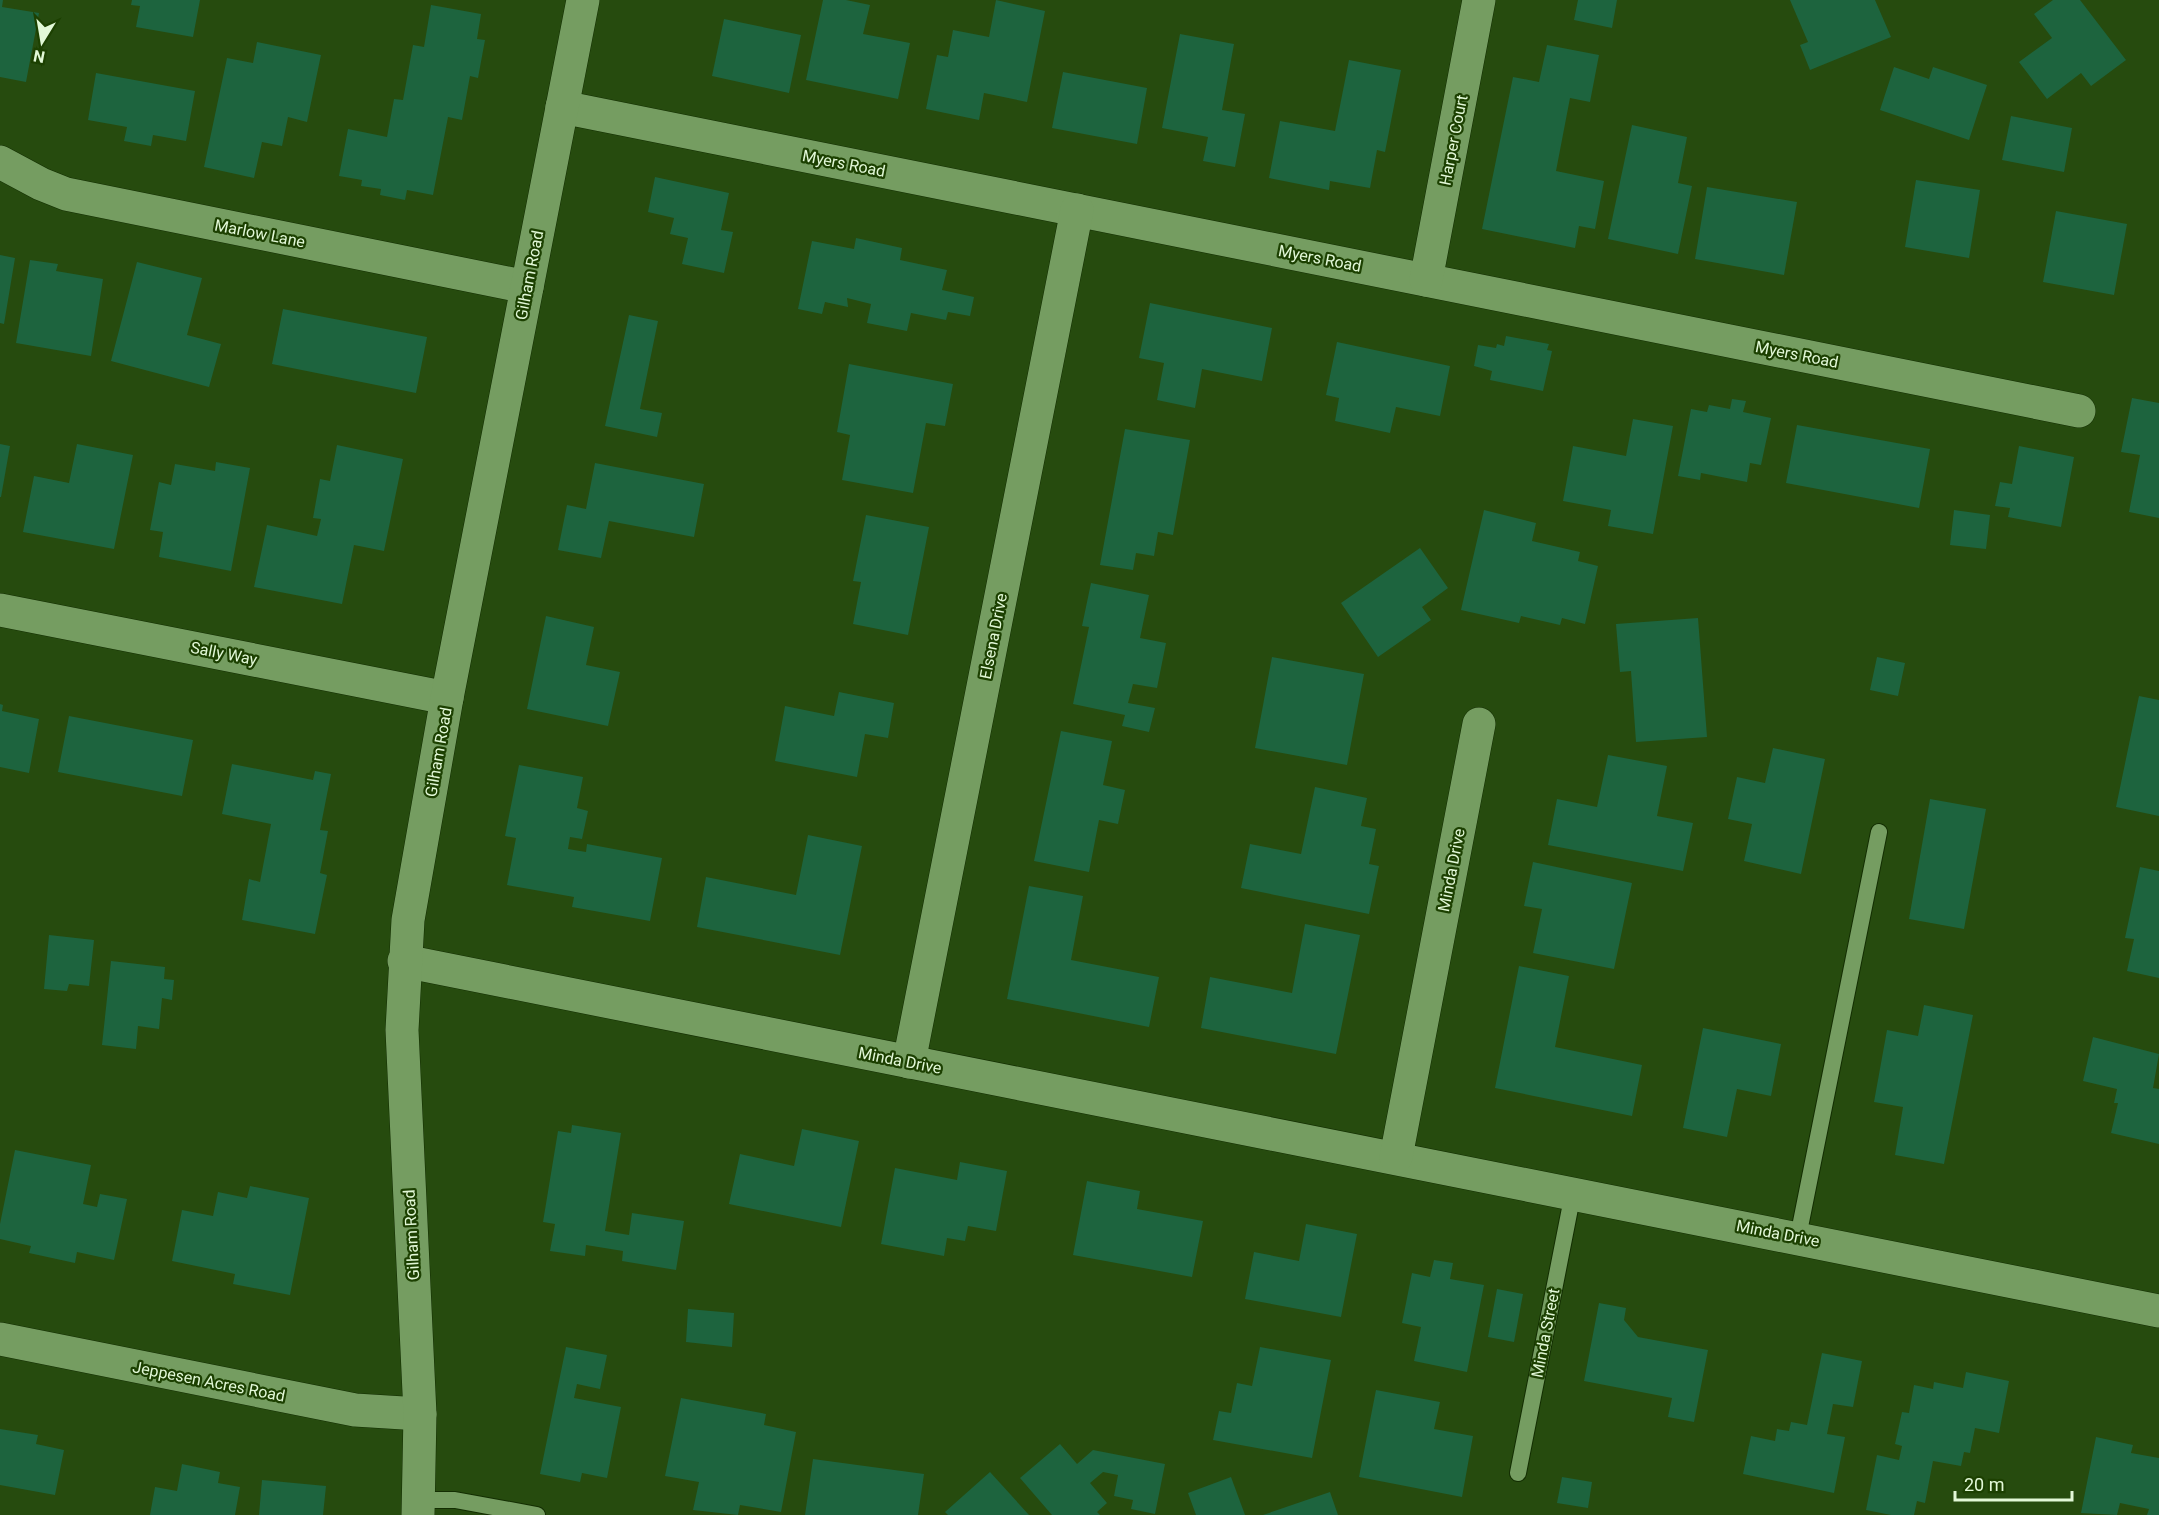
<svg xmlns="http://www.w3.org/2000/svg" width="2159" height="1515" font-family="Roboto,sans-serif">
	<style>
		.building { fill: #1d643e }
		.lines { fill: none; stroke-linecap: round; stroke-linejoin: round }
		.service-casing { stroke: #132e02; stroke-width: 18 }
		.minor-casing { stroke: #132e02; stroke-width: 34 }
		.tertiary-casing { stroke: #132e02; stroke-width: 34 }
		.service { stroke: #759d61; stroke-width: 16 }
		.minor { stroke: #759d61; stroke-width: 33 }
		.tertiary { stroke: #759d61; stroke-width: 33 }
		.labels { text-anchor: middle; stroke-width: 4.5; stroke-linejoin: round; paint-order: stroke }
		.street-label { font-size: 16px; fill: #e2f8d7; stroke: #1c4001 }
	</style>
	<rect width="100%" height="100%" fill="#264b0e"/>
	<!-- building -->
	<g class="building">
		<path d="M0 0H3L2 7 39 13 26 82 0 77Z"/>
		<path d="M132 0H200L193 37 136 27 140 6 131 5Z"/>
		<path d="M823 0H846L870 5 863 34 910 43 898 99 806 80Z"/>
		<path d="M996 0 1045 11 1027 102 984 93 979 120 926 109 937 55 948 57 953 30 989 37Z"/>
		<path d="M1578 0H1617L1612 28 1574 20Z"/>
		<path d="M1790 0H1875L1891 37 1810 70 1800 45 1808 42Z"/>
		<path d="M2053 0H2080L2126 60 2091 86 2081 73 2047 99 2019 62 2052 38 2034 14Z"/>
		<path d="M431 5 481 14 477 39 485 40 478 78 470 76 462 120 448 117 433 195 407 190 405 200 380 195 381 189 361 186 362 180 339 176 348 129 387 137 394 99 403 100 413 45 424 47Z"/>
		<path d="M724 19 801 35 789 93 712 76Z"/>
		<path d="M1180 34 1234 44 1222 110 1245 114 1235 167 1203 161 1208 137 1162 128Z"/>
		<path d="M257 42 321 55 307 122 288 117 282 146 262 142 254 178 204 167 227 58 253 63Z"/>
		<path d="M1547 45 1599 55 1590 102 1570 98 1556 171 1604 181 1595 229 1579 226 1575 248 1482 229 1513 77 1539 82Z"/>
		<path d="M1349 60 1401 70 1385 152 1377 150 1370 188 1330 181 1329 190 1269 178 1280 121 1335 131Z"/>
		<path d="M1894 67 1929 79 1933 67 1987 85 1969 140 1880 110Z"/>
		<path d="M1063 72 1147 88 1137 144 1052 128Z"/>
		<path d="M96 73 195 91 186 141 153 135 151 146 124 141 127 127 88 120Z"/>
		<path d="M2011 116 2072 128 2064 172 2002 160Z"/>
		<path d="M1632 125 1687 137 1678 183 1692 186 1678 254 1608 239Z"/>
		<path d="M655 177 729 193 721 230 733 232 724 273 682 264 688 238 670 234 674 218 648 212Z"/>
		<path d="M1916 180 1980 190 1969 258 1905 247Z"/>
		<path d="M1707 187 1797 202 1784 275 1695 259Z"/>
		<path d="M2056 211 2127 224 2114 295 2043 282Z"/>
		<path d="M856 238 902 248 900 260 947 270 942 290 974 297 970 316 948 312 946 320 911 313 907 331 867 323 871 304 847 298 848 307 825 302 822 314 798 309 812 241 854 249Z"/>
		<path d="M0 255 15 258 4 324 0 323Z"/>
		<path d="M30 260 58 264 56 271 103 279 91 356 16 343Z"/>
		<path d="M137 262 202 278 187 335 221 344 209 387 111 361Z"/>
		<path d="M1150 303 1272 328 1262 381 1202 369 1195 408 1157 400 1164 363 1139 358Z"/>
		<path d="M283 309 427 337 416 393 272 364Z"/>
		<path d="M629 315 658 321 640 409 662 413 657 437 605 426Z"/>
		<path d="M1506 336 1549 344 1547 350 1552 351 1543 391 1490 380 1492 371 1474 366 1478 345 1496 348 1497 344 1504 346Z"/>
		<path d="M1337 342 1450 366 1440 416 1396 407 1390 433 1335 421 1339 398 1326 395Z"/>
		<path d="M849 364 953 384 945 426 926 423 913 493 842 480 850 435 837 432Z"/>
		<path d="M2132 398 2159 403V518L2129 512 2140 455 2121 452Z"/>
		<path d="M1732 399 1746 401 1743 412 1771 418 1761 465 1750 463 1747 482 1701 473 1700 480 1678 476 1691 409 1707 412 1709 405 1730 409Z"/>
		<path d="M1633 419 1673 426 1653 534 1608 526 1611 510 1563 501 1573 446 1626 456Z"/>
		<path d="M1797 425 1930 449 1919 508 1786 483Z"/>
		<path d="M1125 429 1190 440 1173 535 1158 532 1154 556 1136 553 1133 570 1100 565Z"/>
		<path d="M0 444 10 446 1 497H0Z"/>
		<path d="M77 444 133 455 114 549 23 532 34 476 69 483Z"/>
		<path d="M337 445 403 459 384 551 354 545 342 604 254 587 267 525 317 536 321 519 313 518 320 479 330 481Z"/>
		<path d="M2019 446 2074 457 2061 527 2008 517 2010 508 1995 506 2000 482 2012 484Z"/>
		<path d="M216 462 250 468 231 571 159 557 163 532 150 530 159 482 171 485 175 464 215 471Z"/>
		<path d="M595 463 704 484 694 537 609 521 601 558 558 550 567 505 586 509Z"/>
		<path d="M1484 510 1536 523 1532 541 1580 552 1578 561 1598 566 1585 624 1562 618 1560 625 1521 616 1519 623 1461 610Z"/>
		<path d="M1954 510 1990 515 1986 549 1950 545Z"/>
		<path d="M866 515 929 527 908 635 853 624 861 582 853 581Z"/>
		<path d="M1420 548 1448 588 1422 607 1431 620 1378 657 1341 603Z"/>
		<path d="M1091 583 1149 595 1140 638 1166 643 1157 688 1133 684 1128 703 1155 708 1149 732 1122 726 1125 715 1073 704 1089 627 1082 626Z"/>
		<path d="M546 616 594 627 586 665 620 672 608 726 527 709Z"/>
		<path d="M1698 618 1707 737 1636 742 1631 671 1620 672 1616 624Z"/>
		<path d="M1272 657 1364 674 1347 765 1255 748Z"/>
		<path d="M1877 657 1905 663 1898 696 1870 690Z"/>
		<path d="M839 692 894 703 888 738 865 734 857 777 775 761 785 706 834 716Z"/>
		<path d="M2139 696 2159 700V816L2116 807Z"/>
		<path d="M0 704 3 705 2 711 39 719 29 773 0 767Z"/>
		<path d="M69 716 193 740 182 796 58 772Z"/>
		<path d="M1061 731 1112 741 1103 785 1125 790 1118 824 1099 820 1089 872 1034 861Z"/>
		<path d="M1773 748 1825 759 1801 874 1744 861 1752 824 1728 819 1737 777 1765 783Z"/>
		<path d="M1608 755 1667 766 1657 816 1693 823 1683 871 1548 845 1557 799 1597 807Z"/>
		<path d="M232 764 313 780 315 771 331 774 320 830 328 831 320 873 327 875 315 934 242 920 249 879 260 882 271 824 222 814Z"/>
		<path d="M519 765 583 777 577 808 588 811 582 839 570 837 568 849 586 852 587 844 662 858 650 921 572 907 574 897 507 885 516 838 505 836Z"/>
		<path d="M1315 787 1367 798 1361 826 1376 829 1369 864 1379 866 1369 914 1241 888 1250 844 1301 854Z"/>
		<path d="M1930 799 1986 809 1964 929 1909 919Z"/>
		<path d="M808 835 862 846 840 955 697 927 706 877 796 895Z"/>
		<path d="M1533 862 1632 883 1614 969 1533 953 1542 909 1524 906Z"/>
		<path d="M2140 867 2159 871V978L2127 971 2134 939 2125 938Z"/>
		<path d="M1029 886 1083 896 1071 960 1159 977 1149 1027 1007 999Z"/>
		<path d="M1305 924 1360 935 1336 1054 1201 1028 1210 977 1292 993Z"/>
		<path d="M49 935 94 940 89 986 69 984 67 991 44 989Z"/>
		<path d="M111 961 165 967 164 979 174 980 172 1000 162 998 159 1029 138 1026 136 1049 102 1045Z"/>
		<path d="M1519 966 1569 976 1555 1047 1642 1065 1632 1116 1495 1088Z"/>
		<path d="M1924 1005 1973 1015 1944 1164 1895 1155 1903 1107 1874 1102 1887 1030 1918 1036Z"/>
		<path d="M1703 1028 1781 1044 1771 1096 1737 1089 1727 1137 1683 1128Z"/>
		<path d="M2093 1037 2159 1054 2153 1088 2159 1089V1144L2111 1133 2118 1103H2114L2117 1089 2083 1081Z"/>
		<path d="M572 1125 621 1133 605 1231 629 1235 632 1213 684 1221 676 1270 622 1261 623 1251 586 1245 585 1256 550 1251 555 1224 543 1222 558 1131 571 1133Z"/>
		<path d="M802 1129 859 1141 841 1227 729 1204 740 1154 794 1166Z"/>
		<path d="M15 1150 91 1165 83 1204 97 1207 100 1194 127 1199 114 1260 77 1252 75 1263 29 1253 31 1246 0 1239V1224Z"/>
		<path d="M960 1162 1007 1171 996 1231 968 1226 965 1241 947 1238 944 1256 881 1244 895 1168 957 1180Z"/>
		<path d="M1087 1181 1140 1191 1137 1209 1203 1221 1192 1277 1073 1255Z"/>
		<path d="M250 1186 309 1198 290 1295 233 1284 235 1274 172 1261 182 1210 213 1216 218 1192 247 1198Z"/>
		<path d="M1306 1224 1357 1234 1341 1317 1245 1299 1254 1252 1299 1261Z"/>
		<path d="M1434 1260 1453 1263 1450 1279 1484 1285 1467 1372 1414 1361 1421 1327 1402 1323 1412 1273 1430 1277Z"/>
		<path d="M1497 1289 1523 1294 1514 1342 1488 1337Z"/>
		<path d="M1599 1303 1626 1308 1624 1320 1638 1337 1708 1350 1694 1422 1668 1417 1672 1398 1584 1381Z"/>
		<path d="M688 1309 734 1313 732 1347 686 1342Z"/>
		<path d="M566 1347 607 1355 600 1389 577 1384 574 1398 621 1407 607 1478 582 1473 580 1482 540 1474Z"/>
		<path d="M1260 1347 1331 1360 1312 1458 1213 1440 1219 1411 1231 1413 1237 1383 1252 1386Z"/>
		<path d="M1822 1353 1862 1361 1853 1407 1833 1404 1827 1434 1845 1437 1834 1493 1743 1474 1751 1436 1775 1441 1777 1429 1789 1431 1791 1422 1807 1425Z"/>
		<path d="M1966 1372 2009 1381 1999 1433 1975 1428 1970 1453 1964 1452 1961 1466 1933 1461 1925 1503 1917 1501 1914 1515H1891L1866 1510 1877 1455 1899 1460 1902 1446 1895 1444 1902 1412 1909 1413 1914 1385 1933 1389 1934 1382 1963 1388Z"/>
		<path d="M1376 1390 1440 1402 1434 1429 1473 1436 1462 1497 1359 1477Z"/>
		<path d="M681 1398 766 1414 764 1425 796 1432 781 1512 740 1505 738 1515 693 1510 699 1482 665 1476Z"/>
		<path d="M0 1429 38 1435 36 1444 64 1450 55 1495 0 1485Z"/>
		<path d="M2096 1437 2133 1445 2131 1453 2159 1458V1515H2147L2149 1509 2120 1503 2117 1515 2081 1513Z"/>
		<path d="M1060 1444 1077 1464 1093 1450 1165 1464 1155 1514 1131 1509 1133 1500 1114 1496 1118 1475 1103 1472 1090 1483 1107 1503 1097 1512 1100 1515H1052L1020 1478Z"/>
		<path d="M813 1459 924 1474 918 1515H805Z"/>
		<path d="M182 1464 220 1472 218 1483 240 1487 235 1515H150L155 1487 177 1491Z"/>
		<path d="M990 1472 1029 1515H948L945 1512Z"/>
		<path d="M1231 1477 1245 1515H1196L1188 1493Z"/>
		<path d="M1562 1477 1592 1482 1588 1508 1557 1503Z"/>
		<path d="M262 1480 326 1486 323 1515H259Z"/>
		<path d="M1330 1492 1338 1515H1263Z"/>
	</g>
	<g class="lines">
		<!-- service casing -->
		<g class="service-casing">
			<g id="service">
				<path d="M1798 1237 1879 832"/>
				<path d="M1518 1473 1573 1193"/>
				<path d="M419 1500H455L537 1515"/>
			</g>
		</g>
		<!-- minor casing -->
		<g class="minor-casing">
			<g id="minor">
				<path d="M562 107 2079 411"/>
				<path d="M0 162 41 184 66 194 527 287"/>
				<path d="M1426 280 1479 0"/>
				<path d="M0 610 447 698"/>
				<path d="M404 961 2159 1311"/>
				<path d="M909 1062 1077 210"/>
				<path d="M1396 1157 1479 724"/>
				<path d="M0 1339 355 1410 420 1414"/>
			</g>
		</g>
		<!-- tertiary casing -->
		<g class="tertiary-casing">
			<path id="tertiary" d="M418 1515 420 1414 402 1030 408 920 447 698 583 0"/>
		</g>
		<!-- service -->
		<use href="#service" class="service"/>
		<!-- minor -->
		<use href="#minor" class="minor"/>
		<!-- tertiary -->
		<use href="#tertiary" class="tertiary"/>
	</g>
	<g class="labels">
		<!-- street labels -->
		<g class="street-label">
			<text transform="translate(1453 140) rotate(-79)" y="6">Harper Court</text>
			<text transform="translate(844 163) rotate(11)" y="6">Myers Road</text>
			<text transform="translate(260 233) rotate(11)" y="6">Marlow Lane</text>
			<text transform="translate(1320 258) rotate(11)" y="6">Myers Road</text>
			<text transform="translate(529 275) rotate(-79)" y="6">Gilham Road</text>
			<text transform="translate(1797 354) rotate(11)" y="6">Myers Road</text>
			<text transform="translate(993 636) rotate(-79)" y="6">Elsena Drive</text>
			<text transform="translate(224 653) rotate(11)" y="6">Sally Way</text>
			<text transform="translate(438 752) rotate(-80)" y="6">Gilham Road</text>
			<text transform="translate(1451 870) rotate(-79)" y="6">Minda Drive</text>
			<text transform="translate(900 1060) rotate(11)" y="6">Minda Drive</text>
			<text transform="translate(1778 1233) rotate(11)" y="6">Minda Drive</text>
			<text transform="translate(411 1235) rotate(-93)" y="6">Gilham Road</text>
			<text transform="translate(1545 1333) rotate(-79)" y="6">Minda Street</text>
			<text transform="translate(209 1381) rotate(11)" y="6">Jeppesen Acres Road</text>
		</g>
	</g>
	<!-- north arrow -->
	<g transform="translate(42 42) rotate(191)" stroke="#1c4001" stroke-width="4.5" paint-order="stroke">
	<path d="M0-4.5L10 22L0 15L-10 22Z" fill="#e2f8d7"/>
	<text y="-9" font-size="16" font-weight="bold" text-anchor="middle" fill="#e2f8d7">N</text>
	</g>
	<!-- scale -->
	<path d="M1955 1491v9h117v-9" fill="none" stroke="#e2f8d7" stroke-width="3"/>
	<text x="1964" y="1491" font-size="18" fill="#e2f8d7" stroke="#1c4001" stroke-width="4.5" paint-order="stroke">20 m</text>
</svg>
